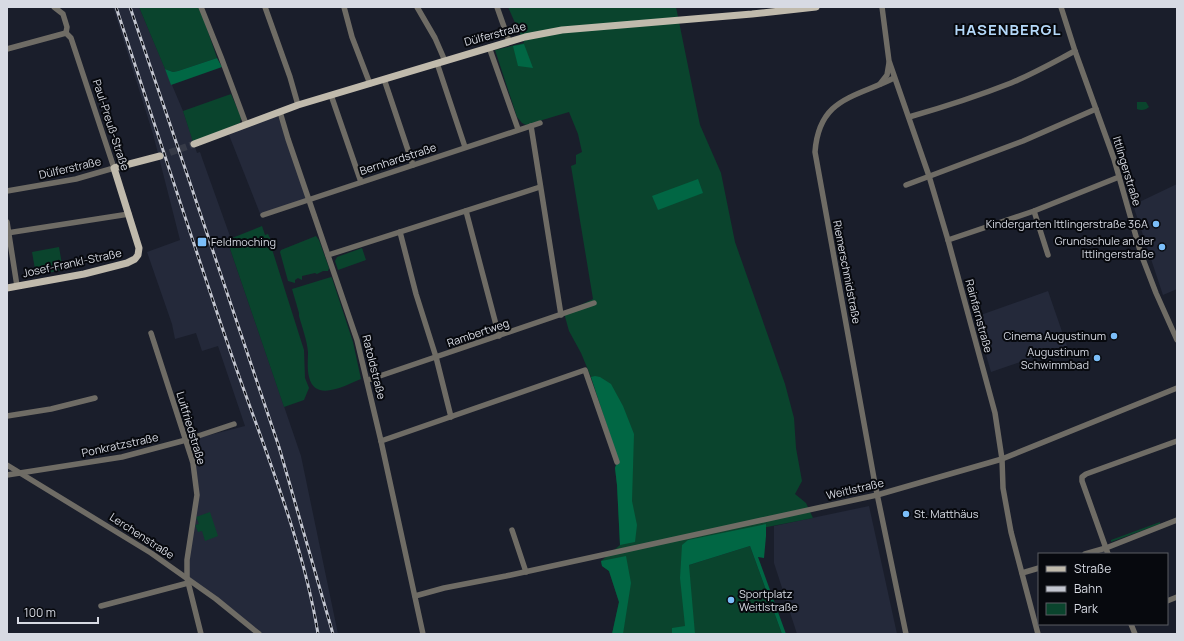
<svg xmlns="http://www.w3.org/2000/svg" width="1184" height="641" font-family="Manrope,sans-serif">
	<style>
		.built { fill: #24293a }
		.green { fill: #0a442d }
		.forest { fill: #016744 }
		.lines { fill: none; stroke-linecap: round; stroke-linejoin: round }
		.major-tunnel { stroke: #363a47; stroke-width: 7; stroke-dasharray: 7 3.5; stroke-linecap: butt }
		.minor { stroke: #6f6c65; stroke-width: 5.5 }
		.major { stroke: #c0baac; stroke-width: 7 }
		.rail-casing { stroke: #c3c6d0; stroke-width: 3 }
		.rail { stroke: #07090e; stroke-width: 1.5; stroke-dasharray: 4.5; stroke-linecap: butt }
		.poi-dot { fill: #7bbef9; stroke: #07090e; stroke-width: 1.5 }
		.labels { text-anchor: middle; stroke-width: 4; stroke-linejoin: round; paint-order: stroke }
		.street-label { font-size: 11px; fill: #d7dae3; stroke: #07090e }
		.poi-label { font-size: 11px; fill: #d7dae3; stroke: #07090e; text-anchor: end }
		.district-label { font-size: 15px; font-weight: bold; letter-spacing: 1px; fill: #b4d8f9; stroke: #07090e }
	</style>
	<rect width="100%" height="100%" fill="#1a1e2b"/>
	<!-- built -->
	<g class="built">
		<path d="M113 7H139L183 111 197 153 200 152 202 158 231 239 227 240 301 456 338 634H257L184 576 195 494 186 441 245 426 218 346 202 351 196 333 175 339 172 324 147 252 180 240 153 134Z"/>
		<path d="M277 113 307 199 261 216 229 135 246 126Z"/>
		<path d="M1177 184V289L1163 295 1133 205Z"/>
		<path d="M1048 291 1067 346 991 372 975 317Z"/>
		<path d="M869 506 897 634H797L774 563V526Z"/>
	</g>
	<!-- green -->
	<g class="green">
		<path d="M139 7H198L204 20 217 58 178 71 173 72 165 69Z"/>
		<path d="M508 7H676L700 125 721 173 735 242 785 384 794 418 796 448 802 481 795 494 806 503 813 518 687 543 689 565 750 546 782 634H612L619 602 609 571 602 566 601 561 620 545 617 485 615 468 618 460 591 377 581 353 569 331 564 313 593 299 571 166 576 164V155L582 152 578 134 569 112 526 125 522 123 517 117 495 50 524 43Z"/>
		<path d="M231 94 241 117 240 123 193 142 183 111Z"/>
		<path d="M1137 102H1146L1149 107C1146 110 1141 111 1137 109Z"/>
		<path d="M262 226 265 235 268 234 273 245 271 246 304 350 305 378 309 388 304 400 284 407 227 240Z"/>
		<path d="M316 236 319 240 329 268 328 271H323L317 274 315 273 302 276V280L298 278 295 280V283L288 281 280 252 281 250Z"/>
		<path d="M59 247 63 270 36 275 32 252Z"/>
		<path d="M362 248 366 260 338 270 335 261 337 257Z"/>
		<path d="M331 277 332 278 353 342 361 379C346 385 315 403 309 377 307 368 308 360 308 352 307 340 302 327 299 316V313L292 289Z"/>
		<path d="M210 512 218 536 205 541 202 531 198 532 195 525 199 524 196 517Z"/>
		<path d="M1160 522V524L1111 542V540Z"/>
	</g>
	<!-- forest -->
	<g class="forest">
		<path d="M524 44 533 68 518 66 513 46Z"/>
		<path d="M217 58 222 67 171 85 165 69 173 72 178 71Z"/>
		<path d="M698 179 703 193 658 210 652 196Z"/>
		<path d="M595 376 600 377 611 384 623 406 634 434 632 501 637 525 635 542 620 545 617 485 615 468 618 459 591 377Z"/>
		<path d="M766 524V536L764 558 758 557 786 634H782L750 546 689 565 695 634H672V628L685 626 680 578 682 545 688 540Z"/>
		<path d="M626 556 631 583 623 634H612L619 602 609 571 602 566 601 561Z"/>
	</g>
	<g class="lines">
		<!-- major-tunnel -->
		<path class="major-tunnel" d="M160 156 194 144"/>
		<!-- minor -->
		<g class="minor">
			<path d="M54 7 63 14 67 27 66 33"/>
			<path d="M201 7 221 57 246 124"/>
			<path d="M265 7 290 77 298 105"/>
			<path d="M344 7 352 37 370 84"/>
			<path d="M417 7 435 38 445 61"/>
			<path d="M497 7 509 41"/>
			<path d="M882 7 889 61 929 176 948 240 995 413 1002 459 1003 488 1011 532 1038 634"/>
			<path d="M1061 7 1075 51 1114 159 1141 254 1156 293 1177 340"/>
			<path d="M489 47 518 129"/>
			<path d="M7 49 66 33"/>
			<path d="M437 63 465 147"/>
			<path d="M894 78C854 98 819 98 815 152L875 484 906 634"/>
			<path d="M384 79 413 165"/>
			<path d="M880 84 887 75 889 63"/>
			<path d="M331 95 361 182"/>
			<path d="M280 112 288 139 357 340 381 441 423 634"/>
			<path d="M909 117C944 107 978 96 1011 83 1033 74 1054 62 1075 51"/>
			<path d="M531 126 561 315"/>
			<path d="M906 185 1023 141 1096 109"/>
			<path d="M7 191 76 179 114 168 71 38 66 33"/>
			<path d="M466 211 499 336"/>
			<path d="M1034 211 1048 255"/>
			<path d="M263 215 540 123"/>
			<path d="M7 222 17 286"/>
			<path d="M400 232 416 294 436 357 451 417"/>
			<path d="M7 233 129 214"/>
			<path d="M948 240 1034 211 1119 177"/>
			<path d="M328 255 540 187"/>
			<path d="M151 333 193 463 197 495 187 560V578L201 634"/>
			<path d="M368 380 594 303"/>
			<path d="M7 416 51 409 95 398"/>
			<path d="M381 441 585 370 617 462"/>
			<path d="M7 465 151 553 216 599 259 634"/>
			<path d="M7 475 122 457 186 440 234 424"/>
			<path d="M512 530 526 572"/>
			<path d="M1085 554 1106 548 1177 520"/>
			<path d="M1108 554 1082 481V477L1086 474 1177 441"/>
			<path d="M1022 573 1039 568"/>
			<path d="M415 596 444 588 506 576 877 495 1002 459 1177 388"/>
			<path d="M1167 601 1177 597"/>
			<path d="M101 606 188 583"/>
			<path d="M1131 624 1135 634"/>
		</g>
		<!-- major -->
		<g class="major">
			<path d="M194 144 298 105 525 37 562 30 752 14 816 7"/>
			<path d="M7 288 84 274 127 263 135 259 138 255 139 248 114 168 160 156"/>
		</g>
		<!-- rail casing -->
		<g class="rail-casing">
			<g id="rail">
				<path d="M116 7C155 125 193 244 234 362 265 451 303 541 318 634"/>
				<path d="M130 7 189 180 279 447 333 634"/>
			</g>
		</g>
		<!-- rail -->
		<use href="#rail" class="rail"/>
	</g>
	<!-- markers -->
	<g class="poi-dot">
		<circle cx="1156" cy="224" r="4"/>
		<rect x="197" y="237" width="10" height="10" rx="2"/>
		<circle cx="1162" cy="247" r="4"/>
		<circle cx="1114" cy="336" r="4"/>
		<circle cx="1097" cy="358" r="4"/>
		<circle cx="906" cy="514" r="4"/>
		<circle cx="731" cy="600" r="4"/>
	</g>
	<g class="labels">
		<!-- street labels -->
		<g class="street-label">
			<text transform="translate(495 34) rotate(-15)" y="4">Dülferstraße</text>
			<text transform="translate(111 125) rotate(72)" y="4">Paul-Preuß-Straße</text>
			<text transform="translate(398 159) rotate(-18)" y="4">Bernhardstraße</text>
			<text transform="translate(70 168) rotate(-13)" y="4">Dülferstraße</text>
			<text transform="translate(1127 171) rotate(73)" y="4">Ittlingerstraße</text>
			<text transform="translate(72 263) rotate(-12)" y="4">Josef-Frankl-Straße</text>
			<text transform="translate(847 272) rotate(79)" y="4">Riemerschmidstraße</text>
			<text transform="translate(979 316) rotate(75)" y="4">Rainfarnstraße</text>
			<text transform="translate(478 333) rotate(-19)" y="4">Rambertweg</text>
			<text transform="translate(374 367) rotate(76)" y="4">Ratoldstraße</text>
			<text transform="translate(191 428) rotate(73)" y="4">Luitfriedstraße</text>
			<text transform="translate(120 445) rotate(-12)" y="4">Ponkratzstraße</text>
			<text transform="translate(855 489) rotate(-13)" y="4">Weitlstraße</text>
			<text transform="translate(142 536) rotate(33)" y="4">Lerchenstraße</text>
		</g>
		<!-- poi labels -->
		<g class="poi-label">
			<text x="1148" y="228">Kindergarten Ittlingerstraße 36A</text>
			<text x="1154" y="245">Grundschule an der<tspan x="1154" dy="13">Ittlingerstraße</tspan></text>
			<text x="211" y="246" text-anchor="start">Feldmoching</text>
			<text x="1106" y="340">Cinema Augustinum</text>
			<text x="1089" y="356">Augustinum<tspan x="1089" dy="13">Schwimmbad</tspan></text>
			<text x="914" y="518" text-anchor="start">St. Matthäus</text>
			<text x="739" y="598" text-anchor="start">Sportplatz<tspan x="739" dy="13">Weitlstraße</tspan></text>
		</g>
		<!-- district labels -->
		<g class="district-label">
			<text x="1008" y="35">HASENBERGL</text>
		</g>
	</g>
	<!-- border -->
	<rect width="1184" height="641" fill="none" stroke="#d7dae3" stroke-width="16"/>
	<!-- legend -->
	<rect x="1038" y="553" width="130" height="72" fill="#07090e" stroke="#5a5d63"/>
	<rect x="1046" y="566" width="20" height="6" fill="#c0baac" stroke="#5a5d63"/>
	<text x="1074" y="573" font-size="12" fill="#d7dae3">Straße</text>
	<rect x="1046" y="586" width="20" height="6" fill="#c3c6d0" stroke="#5a5d63"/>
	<text x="1074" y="593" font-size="12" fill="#d7dae3">Bahn</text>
	<rect x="1046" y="603" width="20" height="12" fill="#0a442d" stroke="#5a5d63"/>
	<text x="1074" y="613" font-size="12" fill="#d7dae3">Park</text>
	<!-- scale -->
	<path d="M18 617v6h80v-6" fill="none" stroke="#d7dae3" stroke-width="2"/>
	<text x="24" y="617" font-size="12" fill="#d7dae3" stroke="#07090e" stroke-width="3" paint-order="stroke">100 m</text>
</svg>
